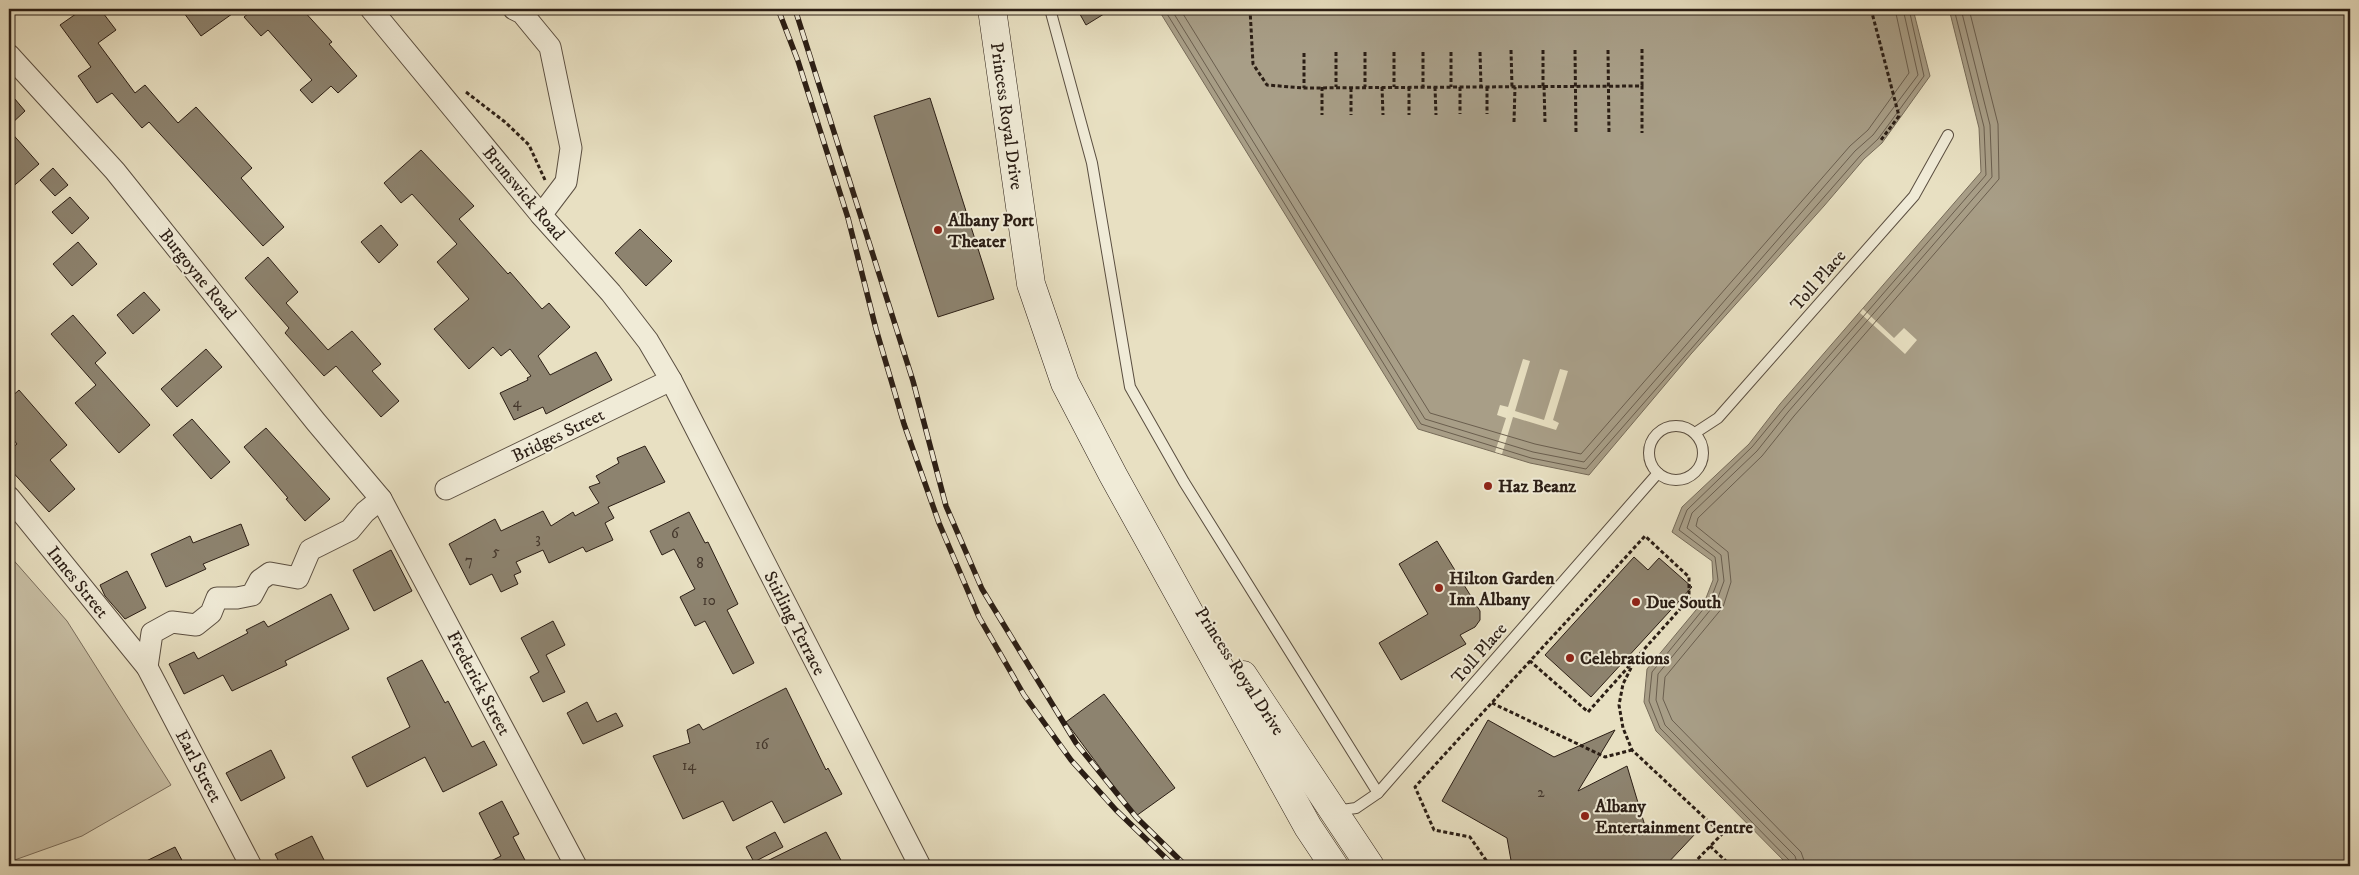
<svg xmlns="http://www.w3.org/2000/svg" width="2359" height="875" font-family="'IM FELL DW Pica',serif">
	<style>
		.green { fill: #c8bfa5; stroke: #7a6e5d }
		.water { fill: #a89e87; stroke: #766b59 }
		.pier { fill: #e8e0c2 }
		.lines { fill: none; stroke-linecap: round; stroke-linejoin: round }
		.shore { stroke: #6a5e4e; stroke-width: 1 }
		.building { fill: #8d836f; stroke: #2b1e15 }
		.lane-casing { stroke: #5a4e40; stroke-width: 12 }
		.street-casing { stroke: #5a4e40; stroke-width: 23 }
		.secondary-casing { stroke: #2b1e15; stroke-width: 29 }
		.path { stroke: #2b1e15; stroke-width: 3; stroke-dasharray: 4 2.5; stroke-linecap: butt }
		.lane { stroke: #f0ebd7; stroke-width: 10 }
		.street { stroke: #f0ebd7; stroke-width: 21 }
		.secondary { stroke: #f0ebd7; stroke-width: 28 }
		.rail-casing { stroke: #2b1e15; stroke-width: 5.5 }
		.rail { stroke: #f0ebd7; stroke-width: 4; stroke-dasharray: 11; stroke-linecap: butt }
		.poi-dot { fill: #8f2418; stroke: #f0ebd7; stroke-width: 2 }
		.labels { text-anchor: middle; stroke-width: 4; stroke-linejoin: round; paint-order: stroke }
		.number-label { font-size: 15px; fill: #44372c }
		.street-label { font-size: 18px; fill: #2b1e15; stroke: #f0ebd7 }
		.poi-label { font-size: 18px; font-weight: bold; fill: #2b1e15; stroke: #f0ebd7; text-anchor: start }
	</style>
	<rect width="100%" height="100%" fill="#e8e0c2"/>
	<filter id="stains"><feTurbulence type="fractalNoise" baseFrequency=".004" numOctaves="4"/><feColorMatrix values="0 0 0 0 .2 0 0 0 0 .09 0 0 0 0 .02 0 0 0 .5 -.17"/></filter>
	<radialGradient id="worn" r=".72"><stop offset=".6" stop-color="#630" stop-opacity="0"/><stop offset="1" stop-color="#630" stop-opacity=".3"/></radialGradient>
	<!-- green -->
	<path class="green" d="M9 555 67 621 171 785 82 836 9 862Z"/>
	<!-- water -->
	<g class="water">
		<path d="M1158 9H1913L1930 76 1882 143 1864 159 1824 206 1691 354 1589 475 1530 463 1418 429Z"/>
		<path d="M1949 9H2350V866H1789L1656 731 1644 702 1647 669 1706 598 1713 580 1712 561 1672 532 1682 507 1749 444 1780 404 1981 172 1979 128Z"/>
	</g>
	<!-- pier -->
	<g class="pier">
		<path d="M1863 309 1894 338 1904 328 1917 340 1905 354 1860 313Z"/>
		<path d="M1523 359 1530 361 1515 411 1544 420 1560 369 1568 371 1553 420 1559 423 1556 430 1513 417 1502 454 1495 452 1506 418 1497 415 1500 405 1508 407Z"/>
	</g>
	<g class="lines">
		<!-- shore -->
		<g class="shore">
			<path d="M1164 9 1421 424 1531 458 1586 469 1860 156 1878 139 1924 76 1909 9"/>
			<path d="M1171 9 1425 419 1533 452 1584 462 1855 151 1873 135 1918 75 1903 9"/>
			<path d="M1180 9 1430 413 1535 444 1581 454 1850 146 1868 130 1909 73 1895 9"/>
			<path d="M1792 866 1790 861 1660 728 1649 701 1652 672 1710 601 1718 580 1715 557 1679 530 1687 510 1752 447 1784 408 1986 175 1984 127 1954 9"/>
			<path d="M1798 866 1795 856 1665 725 1656 700 1658 674 1716 603 1724 581 1721 555 1687 528 1692 513 1757 451 1788 412 1992 177 1990 125 1961 9"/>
			<path d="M1806 866 1801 852 1672 720 1663 699 1665 677 1723 607 1731 582 1728 552 1696 526 1698 518 1762 456 1794 416 1999 179 1998 124 1969 9"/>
		</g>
	</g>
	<!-- building -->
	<g class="building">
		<path d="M83 9H100L116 30 98 43 135 93 145 85 178 123 196 107 252 168 241 178 284 227 263 246 149 122 142 128 112 93 97 103 78 76 91 67 60 25Z"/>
		<path d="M181 9H239L201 36Z"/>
		<path d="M254 9H302L332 42 329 44 357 76 338 93 331 86 312 103 300 90 312 80 268 30 261 36 244 17Z"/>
		<path d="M1077 9H1112L1086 25Z"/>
		<path d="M9 92 25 111 9 126Z"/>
		<path d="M930 98 994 299 938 317 874 116Z"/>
		<path d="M9 130 39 164 9 190Z"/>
		<path d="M421 150 474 206 459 219 508 274 510 272 542 309 549 303 570 327 538 356 550 375 596 352 612 380 546 414 543 407 514 420 500 393 528 380 527 378 531 376 510 349 501 356 493 347 469 369 434 329 469 299 437 262 457 244 412 194 401 203 384 183Z"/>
		<path d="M53 168 68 185 55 196 40 180Z"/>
		<path d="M70 197 89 218 72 234 52 212Z"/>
		<path d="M381 225 398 245 379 263 361 242Z"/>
		<path d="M640 229 672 261 646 286 615 253Z"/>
		<path d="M78 242 97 264 72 286 53 264Z"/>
		<path d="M268 257 298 292 286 303 328 350 352 331 381 364 372 371 399 401 381 417 336 366 324 376 285 333 289 328 245 278Z"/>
		<path d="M144 292 160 310 133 334 117 315Z"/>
		<path d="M73 315 106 353 95 363 150 425 119 453 75 403 96 385 51 334Z"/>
		<path d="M206 349 222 367 177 407 161 389Z"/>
		<path d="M19 390 67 445 50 460 75 489 49 512 9 468V451L17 444 9 434V399Z"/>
		<path d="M192 419 230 462 211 479 173 435Z"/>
		<path d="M266 428 330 499 305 521 286 499 288 498 244 447Z"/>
		<path d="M645 446 665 482 608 507 614 518 605 523 613 540 586 552 583 547 549 563 543 550 516 562 521 572 514 575 518 584 501 592 492 574 470 585 449 544 495 519 501 531 543 511 551 526 573 512 575 516 599 503 589 487 600 483 596 476 619 463 617 458Z"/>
		<path d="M689 512 705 543 708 542 738 604 727 610 754 663 733 674 705 621 695 626 680 597 695 589 674 549 662 555 650 531Z"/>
		<path d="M241 524 249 545 203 564 206 569 166 587 151 554 190 536 193 543Z"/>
		<path d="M1437 541 1480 611V620L1475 627 1460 635 1466 644 1401 680 1379 643 1428 614 1399 564Z"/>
		<path d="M391 550 412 591 374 611 353 570Z"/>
		<path d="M1634 557 1648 570 1659 558 1692 587 1591 697 1545 655Z"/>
		<path d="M127 571 146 608 125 619 105 596 100 585Z"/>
		<path d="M331 594 349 629 285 661 287 665 232 691 223 675 184 694 169 664 194 652 198 659 248 633 246 630 264 621 268 627Z"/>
		<path d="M553 621 565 645 546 655 565 692 543 702 530 677 539 672 521 638Z"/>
		<path d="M422 660 445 703 448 701 472 747 484 741 497 765 443 792 425 757 367 787 352 757 410 727 387 678Z"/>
		<path d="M786 688 826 770 828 768 842 794 784 823 772 801 733 821 723 801 683 819 653 756 690 743 687 730 699 724 703 730Z"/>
		<path d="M1104 694 1175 788 1136 816 1066 722Z"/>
		<path d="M587 702 597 722 616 713 623 726 583 744 567 713Z"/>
		<path d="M1488 720 1554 757 1615 730 1578 791 1627 766 1645 826 1696 833 1665 866H1512L1507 838 1442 801Z"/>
		<path d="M271 750 285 778 241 801 226 773Z"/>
		<path d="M502 801 519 834 513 837 528 866H481L501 856 479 813Z"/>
		<path d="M775 832 783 847 754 862 746 847Z"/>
		<path d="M826 832 844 866H757Z"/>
		<path d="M312 836 327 866H281L275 854Z"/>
		<path d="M175 847 185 866H136Z"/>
	</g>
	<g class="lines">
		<!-- lane casing -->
		<g class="lane-casing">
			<g id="lane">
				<path d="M1050 9 1092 163 1130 387 1184 482 1378 793"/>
				<circle cx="1676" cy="453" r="27"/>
				<path d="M1695 433 1718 418 1914 196 1948 135"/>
				<path d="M1335 811 1356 808 1378 793 1658 473"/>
			</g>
		</g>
		<!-- street casing -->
		<g class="street-casing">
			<g id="street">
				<path d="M371 9 541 215 611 293 648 341 671 380 920 866"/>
				<path d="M514 9 522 13 550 47 571 148 566 182 541 215"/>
				<path d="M9 55 115 171 316 422 381 499 576 866"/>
				<path d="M446 489 671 380"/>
				<path d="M9 497 147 667 251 866"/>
				<path d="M147 667 152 633 172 622 196 625 211 613 217 598H237L252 595 260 580 270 573 298 578 310 550 350 530 365 512 381 499"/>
			</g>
		</g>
		<!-- secondary casing -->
		<g class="secondary-casing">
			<g id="secondary">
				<path d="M992 9 1031 284 1065 383 1113 475 1308 827 1334 866"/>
				<path d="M1243 675 1370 866"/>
			</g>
		</g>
		<!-- path -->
		<g class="path">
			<path d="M1250 9 1253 64 1267 85 1304 88 1642 86V133"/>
			<path d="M1871 9 1899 116 1881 140"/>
			<path d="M1642 49V86"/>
			<path d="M1511 50 1512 87"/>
			<path d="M1543 50V86"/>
			<path d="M1575 50 1576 134"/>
			<path d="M1608 50 1609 134"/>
			<path d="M1336 52V87"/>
			<path d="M1365 52V87"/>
			<path d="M1394 52V87"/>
			<path d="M1423 52V87"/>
			<path d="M1451 52V87"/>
			<path d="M1480 52 1481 87"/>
			<path d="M1304 53V88"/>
			<path d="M1544 86 1545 122"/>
			<path d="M1322 87V115"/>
			<path d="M1382 87 1383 115"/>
			<path d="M1409 87V115"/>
			<path d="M1435 87 1436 115"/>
			<path d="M1460 87V114"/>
			<path d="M1487 87V114"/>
			<path d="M1351 88V115"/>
			<path d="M466 92 505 122 529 145 545 180"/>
			<path d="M1514 122 1515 87"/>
			<path d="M1634 662 1623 684 1619 705 1623 728 1632 750 1722 834 1691 866"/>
			<path d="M1492 703 1605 757 1632 750"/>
			<path d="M1710 846 1731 866"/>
			<path d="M1490 866 1470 837 1434 830 1415 787C1491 703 1568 620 1645 536L1689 577V599L1588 712 1530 661"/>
		</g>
		<!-- lane -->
		<use href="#lane" class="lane"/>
		<!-- street -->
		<use href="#street" class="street"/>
		<!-- secondary -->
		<use href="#secondary" class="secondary"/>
		<!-- rail casing -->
		<g class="rail-casing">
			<g id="rail">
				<path d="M778 9 798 61 848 218 876 329 904 424 939 523 979 617 1024 695 1071 760 1116 810 1174 866"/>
				<path d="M795 9 913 381 946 506 982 589 1076 743 1136 817 1186 866"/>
			</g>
		</g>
		<!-- rail -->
		<use href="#rail" class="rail"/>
	</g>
	<!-- markers -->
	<g class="poi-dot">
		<circle cx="938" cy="230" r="5"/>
		<circle cx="1488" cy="486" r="5"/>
		<circle cx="1439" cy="588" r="5"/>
		<circle cx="1636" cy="602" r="5"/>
		<circle cx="1570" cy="658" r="5"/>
		<circle cx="1585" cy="816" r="5"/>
	</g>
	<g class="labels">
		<!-- number labels -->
		<g class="number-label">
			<text x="517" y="407">4</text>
			<text x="675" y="538">6</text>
			<text x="538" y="543">3</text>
			<text x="496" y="556">5</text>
			<text x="469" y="565">7</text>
			<text x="700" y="568">8</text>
			<text x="709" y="605">10</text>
			<text x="762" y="749">16</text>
			<text x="689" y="770">14</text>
			<text x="1541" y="797">2</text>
		</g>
		<!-- street labels -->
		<g class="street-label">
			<text transform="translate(1007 116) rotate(82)" y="6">Princess Royal Drive</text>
			<text transform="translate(524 193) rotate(50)" y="6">Brunswick Road</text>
			<text transform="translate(198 274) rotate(51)" y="6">Burgoyne Road</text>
			<text transform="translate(1818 280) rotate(-49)" y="6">Toll Place</text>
			<text transform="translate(558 435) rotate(-26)" y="6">Bridges Street</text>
			<text transform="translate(78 582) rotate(51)" y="6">Innes Street</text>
			<text transform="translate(795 623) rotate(63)" y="6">Stirling Terrace</text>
			<text transform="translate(1479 653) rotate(-49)" y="6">Toll Place</text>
			<text transform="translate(1240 671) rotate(57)" y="6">Princess Royal Drive</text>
			<text transform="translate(479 683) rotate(62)" y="6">Frederick Street</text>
			<text transform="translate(199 766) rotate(62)" y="6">Earl Street</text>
		</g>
		<!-- poi labels -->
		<g class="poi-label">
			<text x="948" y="226">Albany Port<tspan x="948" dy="21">Theater</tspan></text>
			<text x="1498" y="492">Haz Beanz</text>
			<text x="1449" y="584">Hilton Garden<tspan x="1449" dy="21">Inn Albany</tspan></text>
			<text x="1646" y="608">Due South</text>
			<text x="1580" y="664">Celebrations</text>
			<text x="1595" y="812">Albany<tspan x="1595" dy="21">Entertainment Centre</tspan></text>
		</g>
	</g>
	<!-- margin -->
	<rect width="2359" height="875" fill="none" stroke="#e8e0c2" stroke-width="30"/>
	<rect x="10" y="10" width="2339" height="855" fill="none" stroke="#2b1e15" stroke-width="2.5"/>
	<rect x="15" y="15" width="2329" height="845" fill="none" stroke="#2b1e15"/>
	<rect width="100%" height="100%" filter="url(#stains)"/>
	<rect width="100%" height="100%" fill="url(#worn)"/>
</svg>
